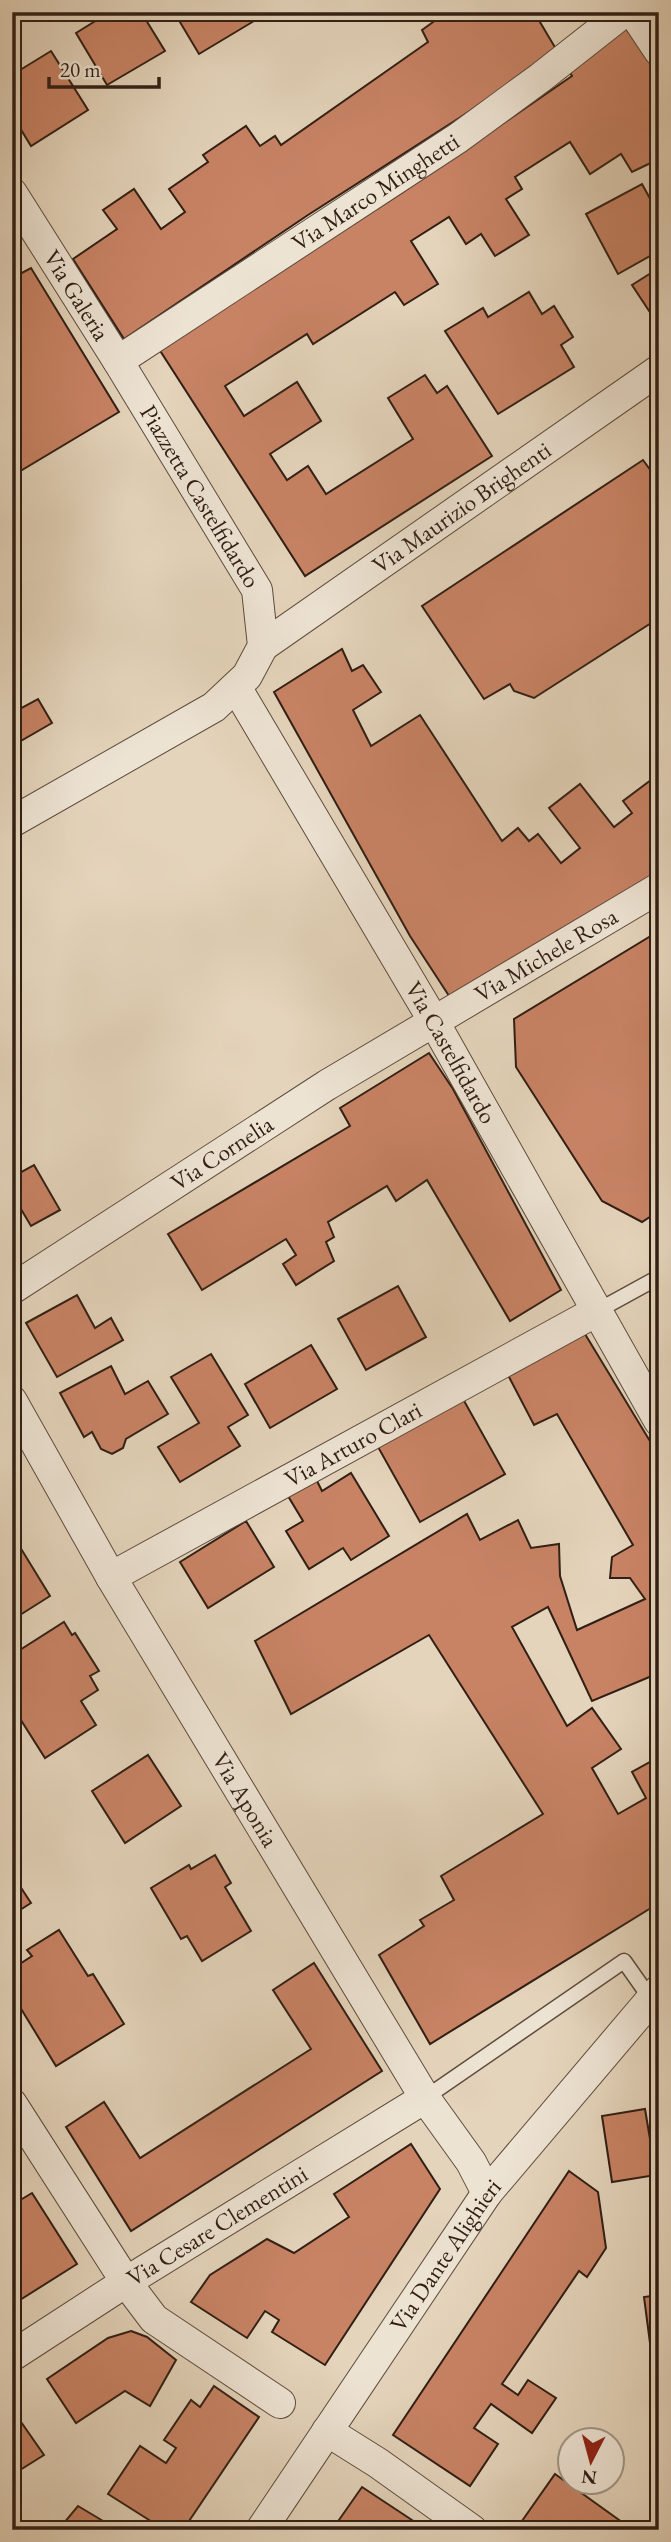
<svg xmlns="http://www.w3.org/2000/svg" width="671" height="2542" font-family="'EB Garamond',serif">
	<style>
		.building { fill: #c88365; stroke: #311f15; stroke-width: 2 }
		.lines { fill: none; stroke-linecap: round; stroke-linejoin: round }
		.lane-casing { stroke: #5e4c3e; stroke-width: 17 }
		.street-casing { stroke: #5e4c3e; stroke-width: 32 }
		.lane { stroke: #ede3d3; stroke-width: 14 }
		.street { stroke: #ede3d3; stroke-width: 30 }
		.labels { text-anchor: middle; stroke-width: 5; stroke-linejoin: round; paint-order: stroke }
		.street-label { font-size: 24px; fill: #311f15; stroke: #ede3d3 }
	</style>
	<rect width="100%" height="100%" fill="#e4d4bb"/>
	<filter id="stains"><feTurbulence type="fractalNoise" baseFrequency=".00286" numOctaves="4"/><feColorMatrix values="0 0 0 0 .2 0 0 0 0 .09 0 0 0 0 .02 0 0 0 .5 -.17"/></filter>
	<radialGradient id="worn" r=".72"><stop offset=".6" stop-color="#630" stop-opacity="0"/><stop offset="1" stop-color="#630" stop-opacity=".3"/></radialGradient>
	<!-- building -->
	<g class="building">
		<path d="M110 12H141L165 51 107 85 76 33Z"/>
		<path d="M174 12H249L254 21 199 54Z"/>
		<path d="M447 12H534L556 49 531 72 308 215 124 339 73 259 117 229 103 210 134 189 161 229 185 212 169 189 208 162 203 155 246 126 260 146 275 136 281 145 428 42 422 30Z"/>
		<path d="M624 26 659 72V159L632 172 621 154 590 174 570 142 515 177 522 189 506 199 529 235 495 256 481 234 466 244 449 217 411 241 438 284 404 305 395 292 313 344 307 334 225 386 244 416 297 382 321 421 270 454 287 480 308 466 326 494 413 439 388 398 425 375 437 393 447 386 492 456 305 576 159 349 403 192 572 76 565 64Z"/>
		<path d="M51 51 88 110 31 146 12 115V75Z"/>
		<path d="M642 184 659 215V251L618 274 586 214Z"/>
		<path d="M12 260 18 275 31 268 119 412 12 476Z"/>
		<path d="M659 268V326L632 285Z"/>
		<path d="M529 292 542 314 554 306 573 337 561 345 574 367 498 414 445 331 483 308 488 317Z"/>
		<path d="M643 460 659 482V618L534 698 514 691 510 684 484 699 422 606Z"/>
		<path d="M342 649 352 671 363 665 381 692 353 710 371 746 420 715 502 841 518 828 529 841 538 834 561 863 580 848 549 808 580 784 614 827 632 813 623 801 659 774V873L453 1002 410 936 274 692Z"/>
		<path d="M38 699 52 723 12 746V713Z"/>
		<path d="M659 931V1211L642 1222 602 1201 516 1067 514 1019Z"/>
		<path d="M429 1053 453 1089 561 1290 510 1321 427 1180 396 1201 387 1186 328 1222 334 1237 326 1242 334 1261 296 1285 283 1264 296 1255 286 1239 202 1290 168 1234 350 1126 340 1108Z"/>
		<path d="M34 1165 60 1210 31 1226 12 1194V1177Z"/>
		<path d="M398 1286 426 1337 366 1370 338 1319Z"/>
		<path d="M77 1295 95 1328 111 1318 123 1340 57 1377 26 1323Z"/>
		<path d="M585 1334 659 1456V1673L592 1701 548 1607 512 1627 567 1726 592 1708 621 1749 592 1768 618 1814 646 1798 632 1772 659 1757V1903L430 2044 379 1955 424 1926 420 1920 454 1900 441 1876 543 1814 429 1635 291 1714 255 1641 467 1514 480 1540 518 1520 531 1548 559 1544 560 1576 577 1630 645 1599 630 1578H610L612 1557 633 1545 557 1414 534 1425 508 1375Z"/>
		<path d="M311 1345 337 1389 270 1428 245 1384Z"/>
		<path d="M211 1354 248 1415 228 1427 240 1446 180 1482 158 1447 199 1423 171 1377Z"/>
		<path d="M111 1366 125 1394 148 1381 168 1414 126 1439 123 1448 112 1454 101 1449 92 1432 84 1437 60 1393Z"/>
		<path d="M463 1399 505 1474 420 1522 378 1447Z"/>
		<path d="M351 1473 389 1536 351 1560 343 1548 309 1569 286 1531 303 1521 288 1496 316 1479 322 1491Z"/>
		<path d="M246 1521 274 1567 208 1608 180 1562Z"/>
		<path d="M12 1534 50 1596 12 1620Z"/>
		<path d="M64 1622 72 1635 75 1633 99 1671 90 1676 98 1690 81 1701 96 1725 45 1758 12 1706V1655Z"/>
		<path d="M148 1755 181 1806 125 1843 92 1791Z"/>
		<path d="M215 1855 231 1883 225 1887 251 1931 202 1961 187 1936 181 1939 151 1888 189 1865 191 1869Z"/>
		<path d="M12 1874 31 1903 12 1915Z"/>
		<path d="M59 1930 88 1976 93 1974 124 2024 56 2066 12 1994V1969L32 1956 27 1950Z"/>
		<path d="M314 1963 382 2071 131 2231 66 2127 104 2102 140 2158 311 2049 273 1990Z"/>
		<path d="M645 2109 656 2175 612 2182 602 2116Z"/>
		<path d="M411 2144 440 2189 325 2365 272 2332 279 2320 265 2311 247 2338 191 2302 210 2275 267 2239 294 2253 349 2217 334 2194Z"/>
		<path d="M569 2171 598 2192 606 2248 587 2277 579 2271 502 2384 518 2395 528 2380 556 2398 532 2433 491 2404 474 2428 498 2444 470 2486 393 2435Z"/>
		<path d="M32 2193 77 2264 12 2305V2205Z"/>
		<path d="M659 2295V2365L653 2366 644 2297Z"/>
		<path d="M131 2331 147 2337 176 2360 150 2406 125 2391 76 2423 47 2379 108 2338Z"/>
		<path d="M214 2386 259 2417 183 2530H165L108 2494 140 2446 166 2463 176 2448 164 2440 191 2400 200 2407Z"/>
		<path d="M12 2409 44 2455 12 2475Z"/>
		<path d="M555 2474 633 2530H535L522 2521Z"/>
		<path d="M362 2487 427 2530H332Z"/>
		<path d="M78 2506 118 2530H58Z"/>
	</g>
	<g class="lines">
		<!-- lane casing -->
		<g class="lane-casing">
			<g id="lane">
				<path d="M597 1311 659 1277"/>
				<path d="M425 2098 624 1961 650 1998"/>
			</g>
		</g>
		<!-- street casing -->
		<g class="street-casing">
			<g id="street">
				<path d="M633 12 659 51"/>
				<path id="s1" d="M12 193 118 361 257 590 263 646 247 676 214 707 12 822"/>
				<path id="s2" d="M118 361 458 138 540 78 624 12"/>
				<path id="s3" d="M263 646 659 370"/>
				<path id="s4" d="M236 687 433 1020 659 1421"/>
				<path id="s5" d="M12 1289 327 1085 659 888"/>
				<path id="s6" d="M12 1401 111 1577 425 2098 471 2162 487 2193"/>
				<path id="s7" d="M111 1577 597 1311"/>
				<path d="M12 2104 126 2282 154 2319 280 2403"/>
				<path id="s8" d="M12 2356 126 2282 425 2098"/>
				<path d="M327 2431 378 2463 472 2530"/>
				<path id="s9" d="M261 2530 487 2193 659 1990"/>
			</g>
		</g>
		<!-- lane -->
		<use href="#lane" class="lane"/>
		<!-- street -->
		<use href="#street" class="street"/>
	</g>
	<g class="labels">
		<!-- street labels -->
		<g class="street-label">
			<text dy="8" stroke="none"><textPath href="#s2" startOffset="308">Via Marco Minghetti</textPath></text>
			<text dy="8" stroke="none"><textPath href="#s1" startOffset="121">Via Galeria</textPath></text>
			<text dy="8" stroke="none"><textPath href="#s1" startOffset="357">Piazzetta Castelfidardo</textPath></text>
			<text dy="8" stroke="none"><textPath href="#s3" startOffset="242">Via Maurizio Brighenti</textPath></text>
			<text dy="8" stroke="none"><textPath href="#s5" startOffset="630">Via Michele Rosa</textPath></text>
			<text dy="8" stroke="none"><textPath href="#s4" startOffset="424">Via Castelfidardo</textPath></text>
			<text dy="8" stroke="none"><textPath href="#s5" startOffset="250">Via Cornelia</textPath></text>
			<text dy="8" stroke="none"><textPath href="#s7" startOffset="276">Via Arturo Clari</textPath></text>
			<text dy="8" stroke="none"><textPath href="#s6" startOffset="462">Via Aponia</textPath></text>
			<text dy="8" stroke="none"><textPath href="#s8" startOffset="243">Via Cesare Clementini</textPath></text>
			<text dy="8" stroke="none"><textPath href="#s9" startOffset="331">Via Dante Alighieri</textPath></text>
		</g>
	</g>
	<!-- margin -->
	<rect width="671" height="2542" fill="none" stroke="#e4d4bb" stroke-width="42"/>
	<rect x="14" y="14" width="643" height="2514" fill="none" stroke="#311f15" stroke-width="3.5"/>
	<rect x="21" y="21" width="629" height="2500" fill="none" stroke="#311f15" stroke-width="2"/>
	<!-- north arrow -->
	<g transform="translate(591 2461) rotate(186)"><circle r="33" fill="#ede3d3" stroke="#a29587" stroke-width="2"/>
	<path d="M0-5L12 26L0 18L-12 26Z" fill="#8f2418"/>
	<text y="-10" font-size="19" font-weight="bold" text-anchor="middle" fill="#311f15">N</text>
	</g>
	<!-- scale -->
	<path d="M49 77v10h110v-10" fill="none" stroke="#311f15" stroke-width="3.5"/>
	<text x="60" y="77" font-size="21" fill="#311f15" stroke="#ede3d3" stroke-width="5" paint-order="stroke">20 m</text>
	<rect width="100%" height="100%" filter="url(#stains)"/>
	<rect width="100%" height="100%" fill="url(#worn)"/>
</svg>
